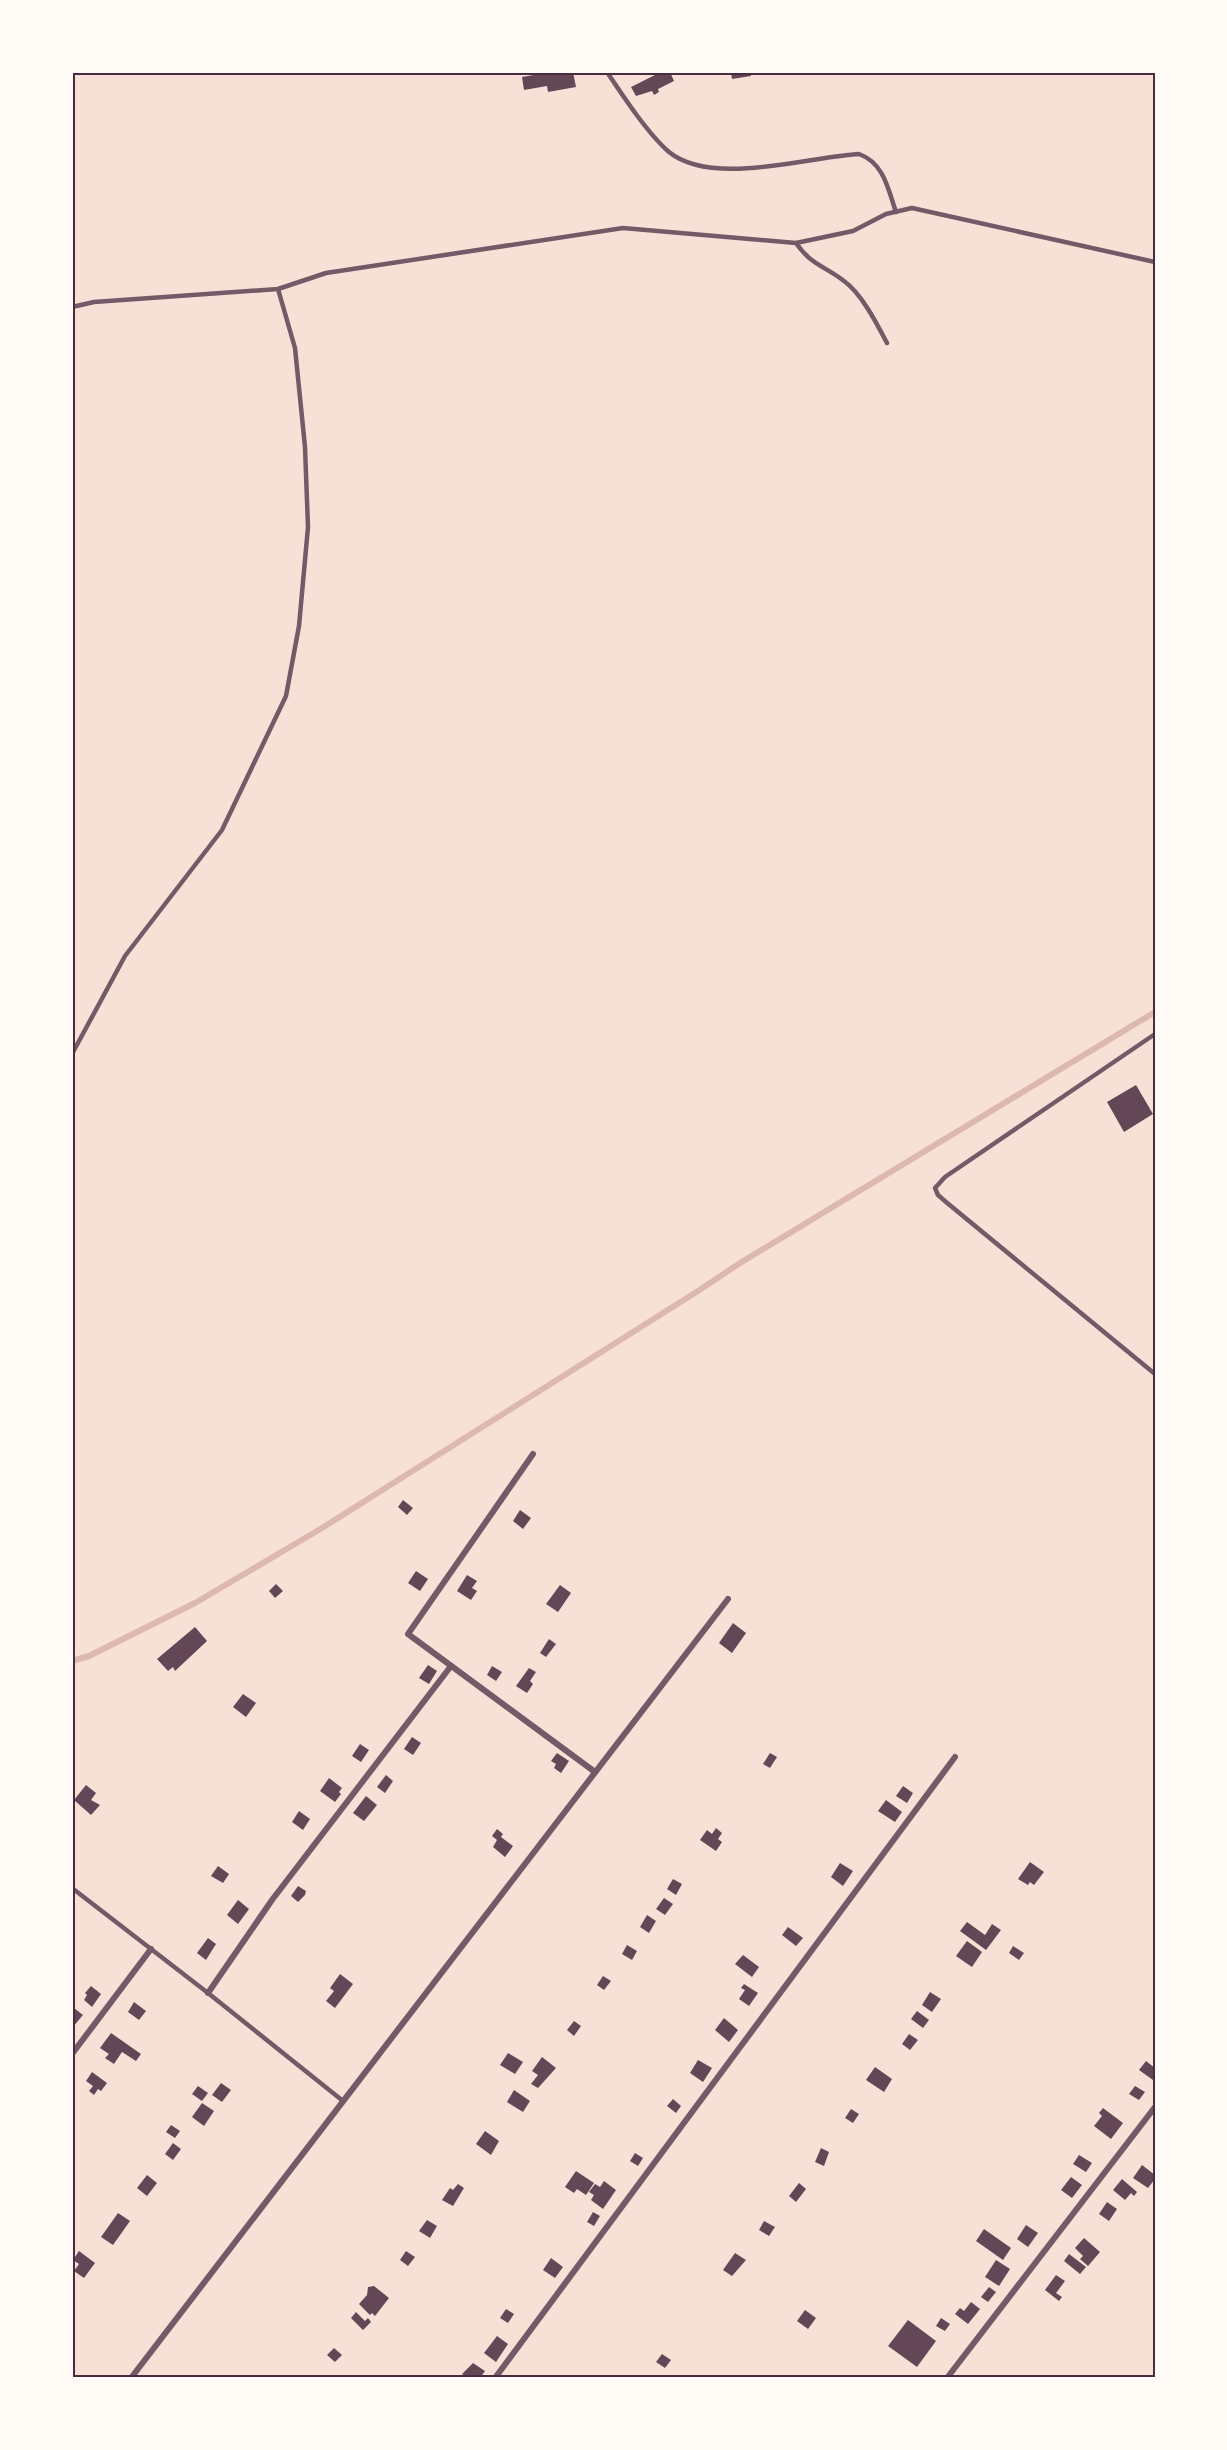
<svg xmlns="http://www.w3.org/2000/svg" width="1227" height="2450" font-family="Spectral,serif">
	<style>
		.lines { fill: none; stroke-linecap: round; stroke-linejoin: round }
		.stream { stroke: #dcb8b0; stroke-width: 6 }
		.building { fill: #644757 }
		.service { stroke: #755966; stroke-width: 4.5 }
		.minor { stroke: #755966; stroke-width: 6 }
		.neatline { fill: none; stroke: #4a2c40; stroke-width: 2 }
	</style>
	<rect width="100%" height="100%" fill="#f7e1d7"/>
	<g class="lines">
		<!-- stream -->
		<path class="stream" d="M72 1661 89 1656 195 1603 322 1528 698 1291 740 1263 1155 1012"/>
	</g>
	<!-- building -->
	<g class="building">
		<path d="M551 72H573L576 87 548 92 547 86 524 90 522 77Z"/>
		<path d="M661 72H670L674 81 658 89 659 92 654 95 652 91 636 96 631 87Z"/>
		<path d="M731 72H750L751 76 732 79Z"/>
		<path d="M1136 1085 1153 1114 1124 1132 1107 1102Z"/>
		<path d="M403 1500 413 1508 407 1515 398 1507Z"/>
		<path d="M520 1510 531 1518 523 1529 513 1521Z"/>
		<path d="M416 1571 428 1579 420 1591 408 1583Z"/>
		<path d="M467 1575 477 1581 472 1588 477 1591 471 1600 457 1591Z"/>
		<path d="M276 1584 283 1591 275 1598 269 1591Z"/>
		<path d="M560 1585 571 1593 558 1612 546 1604Z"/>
		<path d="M733 1623 746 1633 732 1653 719 1643Z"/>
		<path d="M195 1627 207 1641 175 1671 173 1667 168 1671 157 1659Z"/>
		<path d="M549 1639 556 1644 546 1657 540 1653Z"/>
		<path d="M428 1665 437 1671 429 1684 419 1678Z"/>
		<path d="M492 1666 502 1672 496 1681 487 1675Z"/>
		<path d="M529 1668 536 1672 530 1681 533 1684 527 1693 516 1686Z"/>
		<path d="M243 1694 256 1703 246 1717 233 1707Z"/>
		<path d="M412 1737 421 1743 413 1755 404 1749Z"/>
		<path d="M360 1744 369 1750 361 1762 352 1756Z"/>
		<path d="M557 1753 569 1761 561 1773 554 1768 556 1764 551 1761Z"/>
		<path d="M770 1753 777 1757 770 1768 763 1764Z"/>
		<path d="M386 1775 393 1781 385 1793 377 1787Z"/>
		<path d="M329 1778 342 1788 339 1792 341 1794 335 1802 320 1791Z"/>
		<path d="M86 1785 96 1793 91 1800 100 1805 91 1815 74 1800Z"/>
		<path d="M903 1786 913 1793 907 1803 896 1796Z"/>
		<path d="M366 1796 377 1805 364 1821 353 1813Z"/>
		<path d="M886 1800 902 1812 895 1822 878 1811Z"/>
		<path d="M299 1811 310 1819 303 1830 292 1822Z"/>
		<path d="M716 1828 722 1833 718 1839 722 1842 716 1851 700 1840 707 1830 712 1834Z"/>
		<path d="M497 1829 503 1834 501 1837 513 1846 505 1857 493 1847 497 1840 492 1836Z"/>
		<path d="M1030 1862 1044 1872 1034 1885 1030 1882 1028 1885 1018 1879Z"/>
		<path d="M840 1863 853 1871 843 1886 831 1877Z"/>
		<path d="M218 1866 229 1874 223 1883 211 1876Z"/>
		<path d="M673 1879 682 1884 676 1895 667 1889Z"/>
		<path d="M298 1886 306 1891 305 1895 298 1902 291 1896Z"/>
		<path d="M664 1898 673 1904 665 1915 656 1909Z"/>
		<path d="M238 1900 249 1909 238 1924 227 1915Z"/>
		<path d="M647 1915 656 1921 649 1933 640 1927Z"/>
		<path d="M967 1922 985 1935 992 1924 1001 1930 986 1950 960 1931Z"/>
		<path d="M788 1927 803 1938 796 1946 782 1935Z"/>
		<path d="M208 1938 216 1944 206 1960 197 1953Z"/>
		<path d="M967 1941 982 1952 972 1967 956 1956Z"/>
		<path d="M627 1945 637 1951 632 1960 622 1954Z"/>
		<path d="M1013 1946 1024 1953 1019 1960 1009 1953Z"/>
		<path d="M743 1955 759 1967 752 1977 735 1964Z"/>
		<path d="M340 1974 353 1984 335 2008 326 2001 334 1991 330 1988Z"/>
		<path d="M603 1976 611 1981 604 1990 597 1985Z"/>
		<path d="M744 1984 758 1993 749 2006 739 1999 745 1990 741 1988Z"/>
		<path d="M91 1986 101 1994 92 2007 84 2000 87 1995 85 1993Z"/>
		<path d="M930 1992 941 1999 932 2012 922 2005Z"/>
		<path d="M134 2002 146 2011 139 2020 128 2012Z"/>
		<path d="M74 2008 83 2015 72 2028V2010Z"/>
		<path d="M917 2011 929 2020 923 2028 911 2019Z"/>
		<path d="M724 2018 738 2030 729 2042 715 2030Z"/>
		<path d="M574 2021 581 2026 574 2036 567 2030Z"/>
		<path d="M111 2033 141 2054 136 2061 122 2052 114 2064 105 2058 109 2054 100 2048Z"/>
		<path d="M909 2034 918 2040 910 2050 902 2044Z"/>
		<path d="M508 2053 523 2062 515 2074 500 2065Z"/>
		<path d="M542 2057 556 2068 538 2088 531 2084 538 2075 532 2071Z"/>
		<path d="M698 2060 712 2068 703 2082 690 2073Z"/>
		<path d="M1146 2061 1155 2068 1153 2080 1139 2070Z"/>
		<path d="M875 2067 892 2079 884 2092 866 2080Z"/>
		<path d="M92 2072 107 2083 101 2091 98 2089 94 2095 89 2091 93 2086 86 2081Z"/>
		<path d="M221 2083 231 2090 222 2102 212 2095Z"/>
		<path d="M198 2086 208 2093 202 2101 192 2094Z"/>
		<path d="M1135 2086 1145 2092 1139 2100 1129 2094Z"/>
		<path d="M514 2090 530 2101 523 2112 507 2102Z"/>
		<path d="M673 2099 681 2106 676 2113 667 2106Z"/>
		<path d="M202 2103 214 2111 204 2126 192 2117Z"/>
		<path d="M1103 2108 1123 2123 1111 2139 1094 2126 1102 2116 1099 2113Z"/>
		<path d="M851 2109 859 2114 853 2123 845 2118Z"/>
		<path d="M171 2125 180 2131 175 2138 166 2132Z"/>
		<path d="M485 2131 499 2141 491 2155 476 2144Z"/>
		<path d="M173 2143 181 2149 173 2160 165 2154Z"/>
		<path d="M821 2148 829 2152 824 2166 815 2162Z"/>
		<path d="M635 2153 643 2158 638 2166 630 2161Z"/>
		<path d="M1079 2155 1092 2163 1086 2172 1073 2164Z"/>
		<path d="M1142 2165 1155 2175V2179L1148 2188 1133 2178Z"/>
		<path d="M576 2171 594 2183 586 2195 577 2189 574 2193 565 2187Z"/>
		<path d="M147 2175 157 2183 147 2196 137 2188Z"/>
		<path d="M1071 2177 1082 2185 1072 2198 1061 2190Z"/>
		<path d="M1122 2179 1137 2192 1134 2196 1131 2193 1125 2200 1113 2190Z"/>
		<path d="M604 2181 616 2190 603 2209 591 2200 594 2195 589 2192 595 2184 600 2187Z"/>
		<path d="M799 2183 806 2189 796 2202 789 2196Z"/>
		<path d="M458 2184 464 2188 453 2206 442 2200 450 2188 453 2190Z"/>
		<path d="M1107 2202 1117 2209 1109 2221 1099 2214Z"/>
		<path d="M593 2212 600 2216 594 2226 587 2222Z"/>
		<path d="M118 2213 130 2221 113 2245 101 2237Z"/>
		<path d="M427 2220 437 2226 430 2238 419 2231Z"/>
		<path d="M764 2221 775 2227 769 2236 759 2230Z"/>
		<path d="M1026 2225 1038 2233 1028 2247 1017 2239Z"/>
		<path d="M984 2229 1011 2248 1003 2260 976 2241Z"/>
		<path d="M1084 2238 1100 2252 1088 2266 1080 2259 1083 2256 1075 2248Z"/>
		<path d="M79 2251 95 2263 84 2278 74 2271 79 2264 73 2260Z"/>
		<path d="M406 2251 415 2257 408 2266 400 2260Z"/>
		<path d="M735 2253 746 2260 732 2276 723 2270Z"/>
		<path d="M1069 2254 1086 2267 1080 2274 1064 2261Z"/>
		<path d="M551 2258 563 2267 555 2278 543 2270Z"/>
		<path d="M996 2260 1010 2269 999 2286 985 2277Z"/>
		<path d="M1056 2275 1065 2281 1056 2293 1062 2297 1059 2301 1045 2290Z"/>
		<path d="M374 2286 389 2298 375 2316 372 2313 370 2315 359 2304 367 2295 368 2287Z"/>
		<path d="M989 2287 996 2292 988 2302 981 2297Z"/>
		<path d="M971 2302 980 2309 968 2324 955 2314 960 2308 964 2311Z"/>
		<path d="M506 2309 514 2314 508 2323 500 2318Z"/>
		<path d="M805 2310 816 2318 808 2329 797 2321Z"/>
		<path d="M356 2312 365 2321 368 2318 371 2322 363 2330 351 2318Z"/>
		<path d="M941 2318 950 2324 945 2331 936 2326Z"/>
		<path d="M908 2320 936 2341 917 2367 888 2346Z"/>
		<path d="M497 2336 508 2344 496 2362 484 2353Z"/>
		<path d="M334 2348 342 2355 335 2362 327 2355Z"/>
		<path d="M662 2354 671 2360 665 2368 656 2362Z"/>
		<path d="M473 2363 485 2371 480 2378H463L465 2376 462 2374Z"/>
	</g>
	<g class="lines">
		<!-- service -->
		<g class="service">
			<path d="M607 72C623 96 648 134 669 152 712 187 807 157 859 154 884 163 888 189 896 212"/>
			<path d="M796 243C811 265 825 266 844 281 862 294 877 324 887 343"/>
			<path d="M72 307 94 302 278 289 326 273 623 228 796 243 853 231 886 214 912 208 1155 262"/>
			<path d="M1155 1034 945 1177 935 1188 938 1195 946 1202 1155 1374"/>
			<path d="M72 1054 125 956 222 830 286 696 299 626 308 527 305 447 295 348 278 289"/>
			<path d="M72 1888 208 1993 343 2101"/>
		</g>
		<!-- minor -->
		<g class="minor">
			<path d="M533 1454 408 1634 595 1772"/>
			<path d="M208 1993 272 1900 451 1666"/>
			<path d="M72 2054 151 1949"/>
			<path d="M131 2378 728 1599"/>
			<path d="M495 2378 955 1757"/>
			<path d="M947 2378 1155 2107"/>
		</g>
	</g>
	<!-- border -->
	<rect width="1227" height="2450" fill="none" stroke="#fffaf5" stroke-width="147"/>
	<rect x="74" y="74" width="1080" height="2302" class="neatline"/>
</svg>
